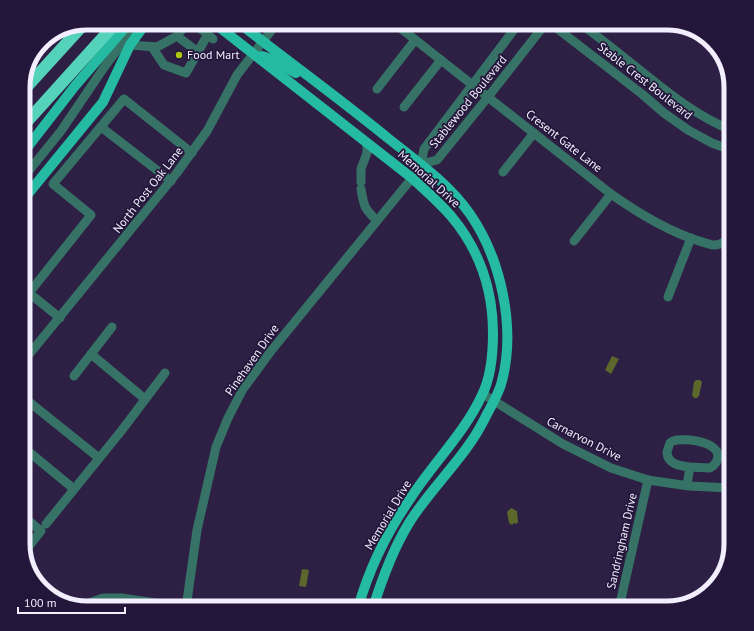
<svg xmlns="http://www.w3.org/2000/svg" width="754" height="631" font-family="'PT Sans',sans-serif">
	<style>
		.water { fill: #5c672b }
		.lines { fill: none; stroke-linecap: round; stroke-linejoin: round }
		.minor { stroke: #367266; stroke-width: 9 }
		.major { stroke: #25baa2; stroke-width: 10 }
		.highway { stroke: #55d2ba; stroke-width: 12 }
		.poi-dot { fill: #adc60e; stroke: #23163a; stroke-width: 1.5 }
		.labels { text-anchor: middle; stroke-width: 3.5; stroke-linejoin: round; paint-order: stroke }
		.poi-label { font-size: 12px; fill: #f2eefd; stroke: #23163a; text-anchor: start }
		.street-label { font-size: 12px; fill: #f2eefd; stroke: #23163a }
		.rim { fill: none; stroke: #f2eefd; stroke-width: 5 }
	</style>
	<rect width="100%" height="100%" fill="#2d2044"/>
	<!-- water -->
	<g class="water">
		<path d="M612 356 619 359 611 374 605 370Z"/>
		<path d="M696 380H700L702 382 699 396 697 398H694L692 395 694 382Z"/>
		<path d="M511 508 517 511 518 522 516 524 514 523 512 525 509 523 507 512Z"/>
		<path d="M302 569 309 570 306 587 299 586Z"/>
	</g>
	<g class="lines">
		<!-- minor -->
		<g class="minor">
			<path d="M173 23 182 30"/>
			<path d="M194 23 213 39"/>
			<path d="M394 23 611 194C638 213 667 231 699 241 704 242 710 245 714 245 721 245 729 240 731 234"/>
			<path d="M550 23 642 94 664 113 688 130 712 143 731 150"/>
			<path d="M580 23C602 40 624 57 646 75 672 96 699 117 731 130"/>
			<path d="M177 36 198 52"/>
			<path d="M130 45 157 47 177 36 186 23"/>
			<path d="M152 47 164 65 186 73 208 34"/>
			<path d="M377 89 415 40"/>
			<path d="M404 107 441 60"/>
			<path d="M101 127 171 181"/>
			<path d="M421 164 437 160 488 97 546 23"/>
			<path d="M503 172 534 133"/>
			<path d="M23 178 61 131 105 66 138 23"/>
			<path d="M361 182V169L367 153V143"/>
			<path d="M361 189C364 207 364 208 377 221"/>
			<path d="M728 239 731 249"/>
			<path d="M574 241 611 194"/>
			<path d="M23 288 60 318"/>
			<path d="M29 293 91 215 53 184 124 99 192 153"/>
			<path d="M668 297 691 238"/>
			<path d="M91 354 145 399"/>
			<path d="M23 362 176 174 207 131 237 75 277 23"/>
			<path d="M74 376 112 327"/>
			<path d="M483 394 563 444 611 468 648 480 689 486 731 488"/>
			<path d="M23 397 99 458"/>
			<path d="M23 447 74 489"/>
			<path d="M687 485 690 467C680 466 667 464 667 452 668 449 669 445 670 443 676 436 718 440 718 456 718 462 715 465 710 468L690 467"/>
			<path d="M23 516 41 531 25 551"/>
			<path d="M46 524 122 430 165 373"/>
			<path d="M81 606 103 598H122L188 608"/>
			<path d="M186 608 197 530 216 447 228 418 243 389 271 351 412 178 421 164 424 149 519 23"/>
			<path d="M619 608 648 480"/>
		</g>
		<!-- major -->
		<g class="major">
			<path d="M214 23 412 178C425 190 439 202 451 216 479 249 493 290 493 333 493 352 491 377 482 395 464 434 433 463 410 499 387 532 369 569 358 608"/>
			<path d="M239 23C289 62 340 99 389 139 418 162 449 184 470 214 501 259 516 327 502 381 499 394 491 406 485 418 466 457 432 486 409 523 393 549 382 579 373 608"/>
			<path d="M262 56 268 58 296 73"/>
			<path d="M23 153 75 86 129 23"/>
			<path d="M23 200 103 102 130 45 146 23"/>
		</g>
		<!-- highway -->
		<g class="highway">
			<path d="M23 91 84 24"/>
			<path d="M23 126 116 23"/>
		</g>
	</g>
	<!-- markers -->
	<circle class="poi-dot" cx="179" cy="55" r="4"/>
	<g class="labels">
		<!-- poi labels -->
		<g class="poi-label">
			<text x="187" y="59">Food Mart</text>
		</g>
		<!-- street labels -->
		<g class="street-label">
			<text transform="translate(645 81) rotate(38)" y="4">Stable Crest Boulevard</text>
			<text transform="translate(468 102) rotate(-51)" y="4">Stablewood Boulevard</text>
			<text transform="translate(564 141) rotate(38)" y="4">Cresent Gate Lane</text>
			<text transform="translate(429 179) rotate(42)" y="4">Memorial Drive</text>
			<text transform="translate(148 190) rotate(-52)" y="4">North Post Oak Lane</text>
			<text transform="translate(252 360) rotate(-55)" y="4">Pinehaven Drive</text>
			<text transform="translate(584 439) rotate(27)" y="4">Carnarvon Drive</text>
			<text transform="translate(388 515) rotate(-59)" y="4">Memorial Drive</text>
			<text transform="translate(622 541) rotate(-77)" y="4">Sandringham Drive</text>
		</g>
	</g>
	<!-- crop -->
	<path d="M0 0H754V631H0ZM87 30H667A57 57 0 0 1 724 87V544A57 57 0 0 1 667 601H87A57 57 0 0 1 30 544V87A57 57 0 0 1 87 30Z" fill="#23163a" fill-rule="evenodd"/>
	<path class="rim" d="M87 30H667A57 57 0 0 1 724 87V544A57 57 0 0 1 667 601H87A57 57 0 0 1 30 544V87A57 57 0 0 1 87 30Z"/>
	<!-- scale -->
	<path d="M18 607v6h107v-6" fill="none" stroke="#f2eefd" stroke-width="2"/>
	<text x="24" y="607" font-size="12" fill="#f2eefd" stroke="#23163a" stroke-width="3" paint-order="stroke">100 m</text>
</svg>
